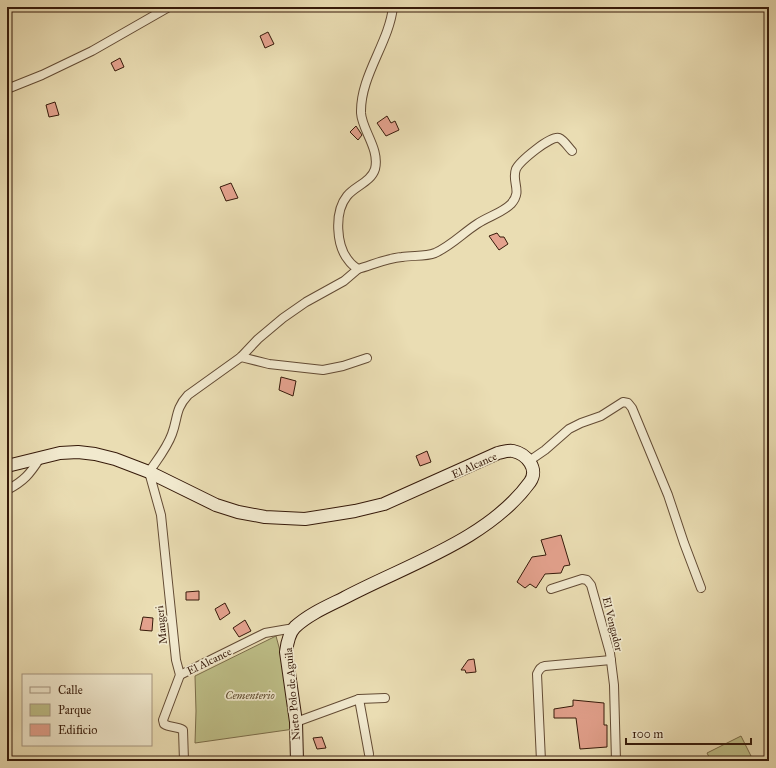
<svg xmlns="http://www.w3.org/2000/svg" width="776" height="768" font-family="'IM FELL Great Primer',serif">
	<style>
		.green { fill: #bebf88; stroke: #7a6c49 }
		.building { fill: #e4a28e; stroke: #361a0a }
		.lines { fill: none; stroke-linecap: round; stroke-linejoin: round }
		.street-casing { stroke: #634b34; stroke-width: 10 }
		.secondary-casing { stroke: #361a0a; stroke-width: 14 }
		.street { stroke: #f1e9ce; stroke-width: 8 }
		.secondary { stroke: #f1e9ce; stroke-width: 12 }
		.labels { text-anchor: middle; stroke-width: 3.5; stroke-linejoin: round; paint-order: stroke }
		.street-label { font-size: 11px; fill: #361a0a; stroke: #f1e9ce }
		.park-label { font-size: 11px; font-style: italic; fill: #5f4c30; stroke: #f1e9ce }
	</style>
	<rect width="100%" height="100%" fill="#eaddb3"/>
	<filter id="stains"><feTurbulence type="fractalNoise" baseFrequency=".005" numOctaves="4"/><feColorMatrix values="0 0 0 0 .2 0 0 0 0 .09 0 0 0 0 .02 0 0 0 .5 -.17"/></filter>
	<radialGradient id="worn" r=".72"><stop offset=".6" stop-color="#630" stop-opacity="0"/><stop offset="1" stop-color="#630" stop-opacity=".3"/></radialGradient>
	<!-- green -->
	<g class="green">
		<path d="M276 636 289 684 294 729 195 743 196 711 195 676Z"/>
		<path d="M741 736 751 756 742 761H711L707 753Z"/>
	</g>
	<!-- building -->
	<g class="building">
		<path d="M268 32 274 44 265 48 260 36Z"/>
		<path d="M120 58 124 67 115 71 111 63Z"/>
		<path d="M55 102 59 115 49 117 46 105Z"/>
		<path d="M387 116 391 123 395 121 399 130 386 136 377 123Z"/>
		<path d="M356 126 362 135 358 140 350 132Z"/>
		<path d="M231 183 238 198 226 201 220 187Z"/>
		<path d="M497 233 500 237H504L508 244 499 250 489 236Z"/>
		<path d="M281 377 296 381 293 396 279 390Z"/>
		<path d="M427 451 431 462 420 466 416 456Z"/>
		<path d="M561 535 570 565 564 566 561 573 545 574 536 588 530 584 525 588 517 582 532 557 546 555 541 540Z"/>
		<path d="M199 591V600H186V592Z"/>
		<path d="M225 603 230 613 220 620 215 609Z"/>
		<path d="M143 617 153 618 152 631 140 630Z"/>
		<path d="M245 620 251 631 239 637 233 628Z"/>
		<path d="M474 659 476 672 466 673 465 670H461L468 660Z"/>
		<path d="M573 700 604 703V725H607V747L580 749 576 718H554V709L573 706Z"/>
		<path d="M322 737 326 748 317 749 313 738Z"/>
	</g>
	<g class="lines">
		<!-- street casing -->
		<g class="street-casing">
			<g id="street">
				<path d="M7 89 42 75 92 51 169 7"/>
				<path d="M358 269C372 265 387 258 402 257 412 255 425 257 435 253 451 246 463 233 477 224 489 216 502 213 511 204 523 191 511 182 516 169 520 161 551 135 559 138 564 140 568 147 572 151"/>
				<path d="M241 357 269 364 323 370 343 366 367 358"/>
				<path d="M529 461 545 450 569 429 581 423 601 416 623 402 628 403 632 408 668 495 684 543 701 588"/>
				<path d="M7 490C24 481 30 474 40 458"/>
				<path d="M551 589 582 579 587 580 591 585 610 653 614 685 616 761"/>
				<path d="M180 675 265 633 294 628"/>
				<path d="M359 699 369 754"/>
				<path d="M296 722 359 699 385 698"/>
				<path d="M184 761 183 730C177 726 170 728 164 724L163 720 180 675 176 660 161 515 149 472C157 460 167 448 172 434 178 418 175 409 188 395L241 357 258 339 283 318 306 302 344 281 358 269C355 267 351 264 349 261 336 246 334 212 347 196 355 186 371 182 375 169 380 149 362 130 361 113 360 76 389 43 393 7"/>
				<path d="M541 761 537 674C539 670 540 667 545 666L611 660"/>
			</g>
		</g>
		<!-- secondary casing -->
		<g class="secondary-casing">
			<path id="secondary" d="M7 466 60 453 78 452 95 454 115 459 149 472 216 505 238 512 265 517 305 519 355 511 384 504 498 453C503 452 508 450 513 451 527 454 539 469 530 482 488 540 406 565 344 598 328 606 309 614 295 627 289 633 287 644 286 652L296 722 297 761"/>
		</g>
		<!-- street -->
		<use href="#street" class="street"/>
		<!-- secondary -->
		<use href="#secondary" class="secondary"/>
	</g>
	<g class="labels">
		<!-- street labels -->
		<g class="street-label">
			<text transform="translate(474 465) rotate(-24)" y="4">El Alcance</text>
			<text transform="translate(613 624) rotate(76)" y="4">El Vengador</text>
			<text transform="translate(161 625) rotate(-96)" y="4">Maugeri</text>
			<text transform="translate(209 661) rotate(-26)" y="4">El Alcance</text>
			<text transform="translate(292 694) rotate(-95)" y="4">Nieto Polo de Aguila</text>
		</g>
		<!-- park labels -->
		<g class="park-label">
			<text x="250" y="699">Cementerio</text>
		</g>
	</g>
	<!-- margin -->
	<rect width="776" height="768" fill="none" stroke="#eaddb3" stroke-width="24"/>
	<rect x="8" y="8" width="760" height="752" fill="none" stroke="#361a0a" stroke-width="2"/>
	<rect x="12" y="12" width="752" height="744" fill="none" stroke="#361a0a"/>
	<!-- legend -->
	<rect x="22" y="674" width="130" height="72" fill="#f1e9ce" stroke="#a69680"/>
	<rect x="30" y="687" width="20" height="6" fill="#f1e9ce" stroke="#a69680"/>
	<text x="58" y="694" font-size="12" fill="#361a0a">Calle</text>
	<rect x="30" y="704" width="20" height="12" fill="#bebf88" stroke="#a69680"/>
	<text x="58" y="714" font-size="12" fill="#361a0a">Parque</text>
	<rect x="30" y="724" width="20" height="12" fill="#e4a28e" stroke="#a69680"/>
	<text x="58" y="734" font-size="12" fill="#361a0a">Edificio</text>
	<!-- scale -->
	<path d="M626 738v6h125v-6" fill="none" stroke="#361a0a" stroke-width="2"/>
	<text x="632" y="738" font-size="12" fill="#361a0a" stroke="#f1e9ce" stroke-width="3" paint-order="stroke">100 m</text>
	<rect width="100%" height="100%" filter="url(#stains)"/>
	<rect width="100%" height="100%" fill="url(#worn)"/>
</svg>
